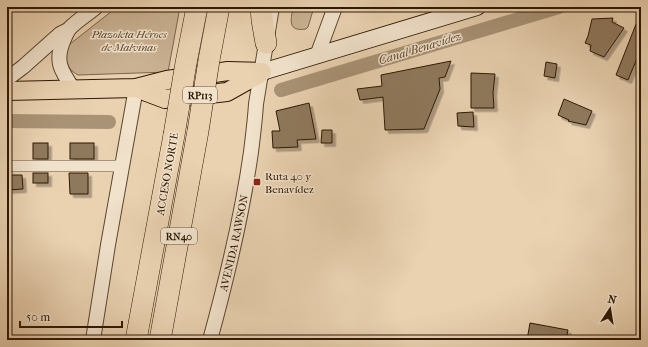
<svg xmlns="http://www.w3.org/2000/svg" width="648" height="347" font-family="'IM FELL French Canon',serif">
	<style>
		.green { fill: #cab293; stroke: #7b654b }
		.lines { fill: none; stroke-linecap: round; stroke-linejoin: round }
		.canal { stroke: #a99376; stroke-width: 14 }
		.building { fill: #8f795d; stroke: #2c1803; filter: url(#shadow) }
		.minor-casing { stroke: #5c462e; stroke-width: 12 }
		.tertiary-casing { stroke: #5c462e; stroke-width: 16 }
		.secondary-casing { stroke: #2c1803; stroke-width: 18 }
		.primary-casing { stroke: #2c1803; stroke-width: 20 }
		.motorway-casing { stroke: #2c1803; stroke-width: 22 }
		.minor { stroke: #f1e2cc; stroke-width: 11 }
		.tertiary { stroke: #f1e2cc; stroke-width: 14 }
		.secondary { stroke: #f1e2cc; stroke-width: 16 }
		.primary { stroke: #ead2b1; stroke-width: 18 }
		.motorway { stroke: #ead2b1; stroke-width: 21 }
		.motorway-bridge-casing { stroke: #2c1803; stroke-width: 22; stroke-linecap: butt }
		.motorway-bridge { stroke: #ead2b1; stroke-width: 21 }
		.poi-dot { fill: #8f2418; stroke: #f1e2cc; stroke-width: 1.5 }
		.labels { text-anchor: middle; stroke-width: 3; stroke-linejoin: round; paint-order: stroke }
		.shield { fill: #f1e2cc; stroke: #67553f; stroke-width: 1 }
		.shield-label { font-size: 10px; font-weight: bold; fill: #2c1803 }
		.park-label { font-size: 11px; font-style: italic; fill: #5b462e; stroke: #f1e2cc }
		.street-label { font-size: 11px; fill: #2c1803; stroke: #f1e2cc }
		.poi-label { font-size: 11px; fill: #2c1803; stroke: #f1e2cc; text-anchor: start }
		.water-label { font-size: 12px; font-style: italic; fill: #5e4931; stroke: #f1e2cc }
	</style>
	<defs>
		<filter id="shadow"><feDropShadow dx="3.5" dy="3.5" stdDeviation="0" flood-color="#0004"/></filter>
	</defs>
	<rect width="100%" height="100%" fill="#ead2b1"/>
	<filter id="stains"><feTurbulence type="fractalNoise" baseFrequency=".005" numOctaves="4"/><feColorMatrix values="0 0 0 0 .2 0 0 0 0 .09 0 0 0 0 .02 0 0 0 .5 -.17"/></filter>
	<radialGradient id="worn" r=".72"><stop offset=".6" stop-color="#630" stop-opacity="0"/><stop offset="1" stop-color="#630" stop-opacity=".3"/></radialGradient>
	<!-- green -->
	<g class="green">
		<path d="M117 7H180L168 72 78 75C65 68 62 56 70 44Z"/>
		<path d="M293 7H314L308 27 306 29C287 32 291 20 293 7Z"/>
	</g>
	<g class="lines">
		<!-- canal -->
		<g class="canal">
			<path d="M281 90 559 7"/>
			<path d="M7 121 109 122"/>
		</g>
	</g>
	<!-- building -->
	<g class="building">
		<path d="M640 14 641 57 638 56 628 80 616 75Z"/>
		<path d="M613 18 612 22 624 28 604 57 590 51 591 45 585 43 588 36 592 19Z"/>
		<path d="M451 61 445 77 439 78 440 89 424 129 385 130 383 97 360 100 357 89 382 86 381 75Z"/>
		<path d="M546 62 557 64 555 78 544 76Z"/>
		<path d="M471 73 495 74 493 93 494 108H471Z"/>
		<path d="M564 99 592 111 586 125 568 121 569 120 558 115Z"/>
		<path d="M309 103 316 139 297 140 298 147 273 148 272 131H280L276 111Z"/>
		<path d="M473 112 474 127 458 126 457 113Z"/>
		<path d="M322 130H332V143H321Z"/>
		<rect x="33" y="143" width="15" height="16"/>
		<rect x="70" y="143" width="24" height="16"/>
		<rect x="33" y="173" width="15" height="10"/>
		<path d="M69 173H88V194H70Z"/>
		<path d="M7 175H22L23 189 7 190Z"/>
		<path d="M530 323 568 330 566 340H527Z"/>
	</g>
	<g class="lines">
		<!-- minor casing -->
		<g class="minor-casing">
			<path id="minor" d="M7 166H122"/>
		</g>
		<!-- tertiary casing -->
		<g class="tertiary-casing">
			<g id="tertiary">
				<path d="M317 56 335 7"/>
				<path d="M7 79 23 67 60 34 68 30"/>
				<path d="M74 90C61 71 54 61 64 39 66 35 67 31 70 28 78 20 88 14 96 7"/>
				<path d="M93 340 108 245 136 88"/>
				<path id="s1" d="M210 340C227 278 242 216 251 152 253 136 255 120 256 104L272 7"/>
			</g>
		</g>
		<!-- secondary casing -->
		<g class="secondary-casing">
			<path id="secondary" d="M262 72 477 7"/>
		</g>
		<!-- primary casing -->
		<g class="primary-casing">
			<g id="primary">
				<path d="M136 88 165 99 227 92 261 73"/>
				<path d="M7 91 136 88 167 80 228 71 262 72"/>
			</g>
		</g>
		<!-- motorway casing -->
		<g class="motorway-casing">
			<g id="motorway">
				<path d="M261 7 262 20 266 43"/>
				<path d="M209 60 219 7"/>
				<path d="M186 63 197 7"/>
				<path d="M136 340 174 135"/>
				<path d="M160 340 198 131"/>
			</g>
		</g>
		<!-- minor -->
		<use href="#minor" class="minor"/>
		<!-- tertiary -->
		<use href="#tertiary" class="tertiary"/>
		<!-- secondary -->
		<use href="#secondary" class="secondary"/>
		<!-- primary -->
		<use href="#primary" class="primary"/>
		<!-- motorway -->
		<use href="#motorway" class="motorway"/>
		<!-- motorway-bridge casing -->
		<g class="motorway-bridge-casing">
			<g id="motorway-bridge">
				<path d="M198 131 209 60"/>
				<path d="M174 135 186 63"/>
			</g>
		</g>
		<!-- motorway-bridge -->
		<use href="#motorway-bridge" class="motorway-bridge"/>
	</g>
	<!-- markers -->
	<rect class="poi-dot" x="253" y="178" width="8" height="8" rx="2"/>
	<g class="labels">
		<!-- shield labels -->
		<g class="shield">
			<rect x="183" y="87" width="34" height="16" rx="3"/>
			<rect x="161" y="228" width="36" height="16" rx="3"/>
		</g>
		<g class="shield-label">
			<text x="200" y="99">RP113</text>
			<text x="179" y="240">RN40</text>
		</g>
		<!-- park labels -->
		<g class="park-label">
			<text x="129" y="38">Plazoleta Héroes<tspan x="129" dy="13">de Malvinas</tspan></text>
		</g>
		<!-- street labels -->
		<g class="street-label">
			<text transform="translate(167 174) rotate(-80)" y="4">ACCESO NORTE</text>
			<text dy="4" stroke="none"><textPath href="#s1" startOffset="100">AVENIDA RAWSON</textPath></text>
		</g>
		<!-- poi labels -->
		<g class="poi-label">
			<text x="265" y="180">Ruta 40 y<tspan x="265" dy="13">Benavídez</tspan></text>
		</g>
		<!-- water labels -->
		<g class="water-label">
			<text transform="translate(420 48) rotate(-17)" y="4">Canal Benavídez</text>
		</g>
	</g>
	<!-- margin -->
	<rect width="648" height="347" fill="none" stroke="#ead2b1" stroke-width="24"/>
	<rect x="8" y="8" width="632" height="331" fill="none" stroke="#2c1803" stroke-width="2"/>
	<rect x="12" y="12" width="624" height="323" fill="none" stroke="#2c1803"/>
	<!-- north arrow -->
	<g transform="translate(610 309) rotate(12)" stroke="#f1e2cc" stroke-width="3" paint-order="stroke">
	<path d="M0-3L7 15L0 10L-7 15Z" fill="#2c1803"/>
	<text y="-6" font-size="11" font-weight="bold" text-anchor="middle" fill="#2c1803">N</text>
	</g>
	<!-- scale -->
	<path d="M20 321v6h102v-6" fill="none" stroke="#2c1803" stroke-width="2"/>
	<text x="26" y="321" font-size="12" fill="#2c1803" stroke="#f1e2cc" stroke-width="3" paint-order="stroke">50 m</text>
	<rect width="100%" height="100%" filter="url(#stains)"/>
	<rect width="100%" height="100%" fill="url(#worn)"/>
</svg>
